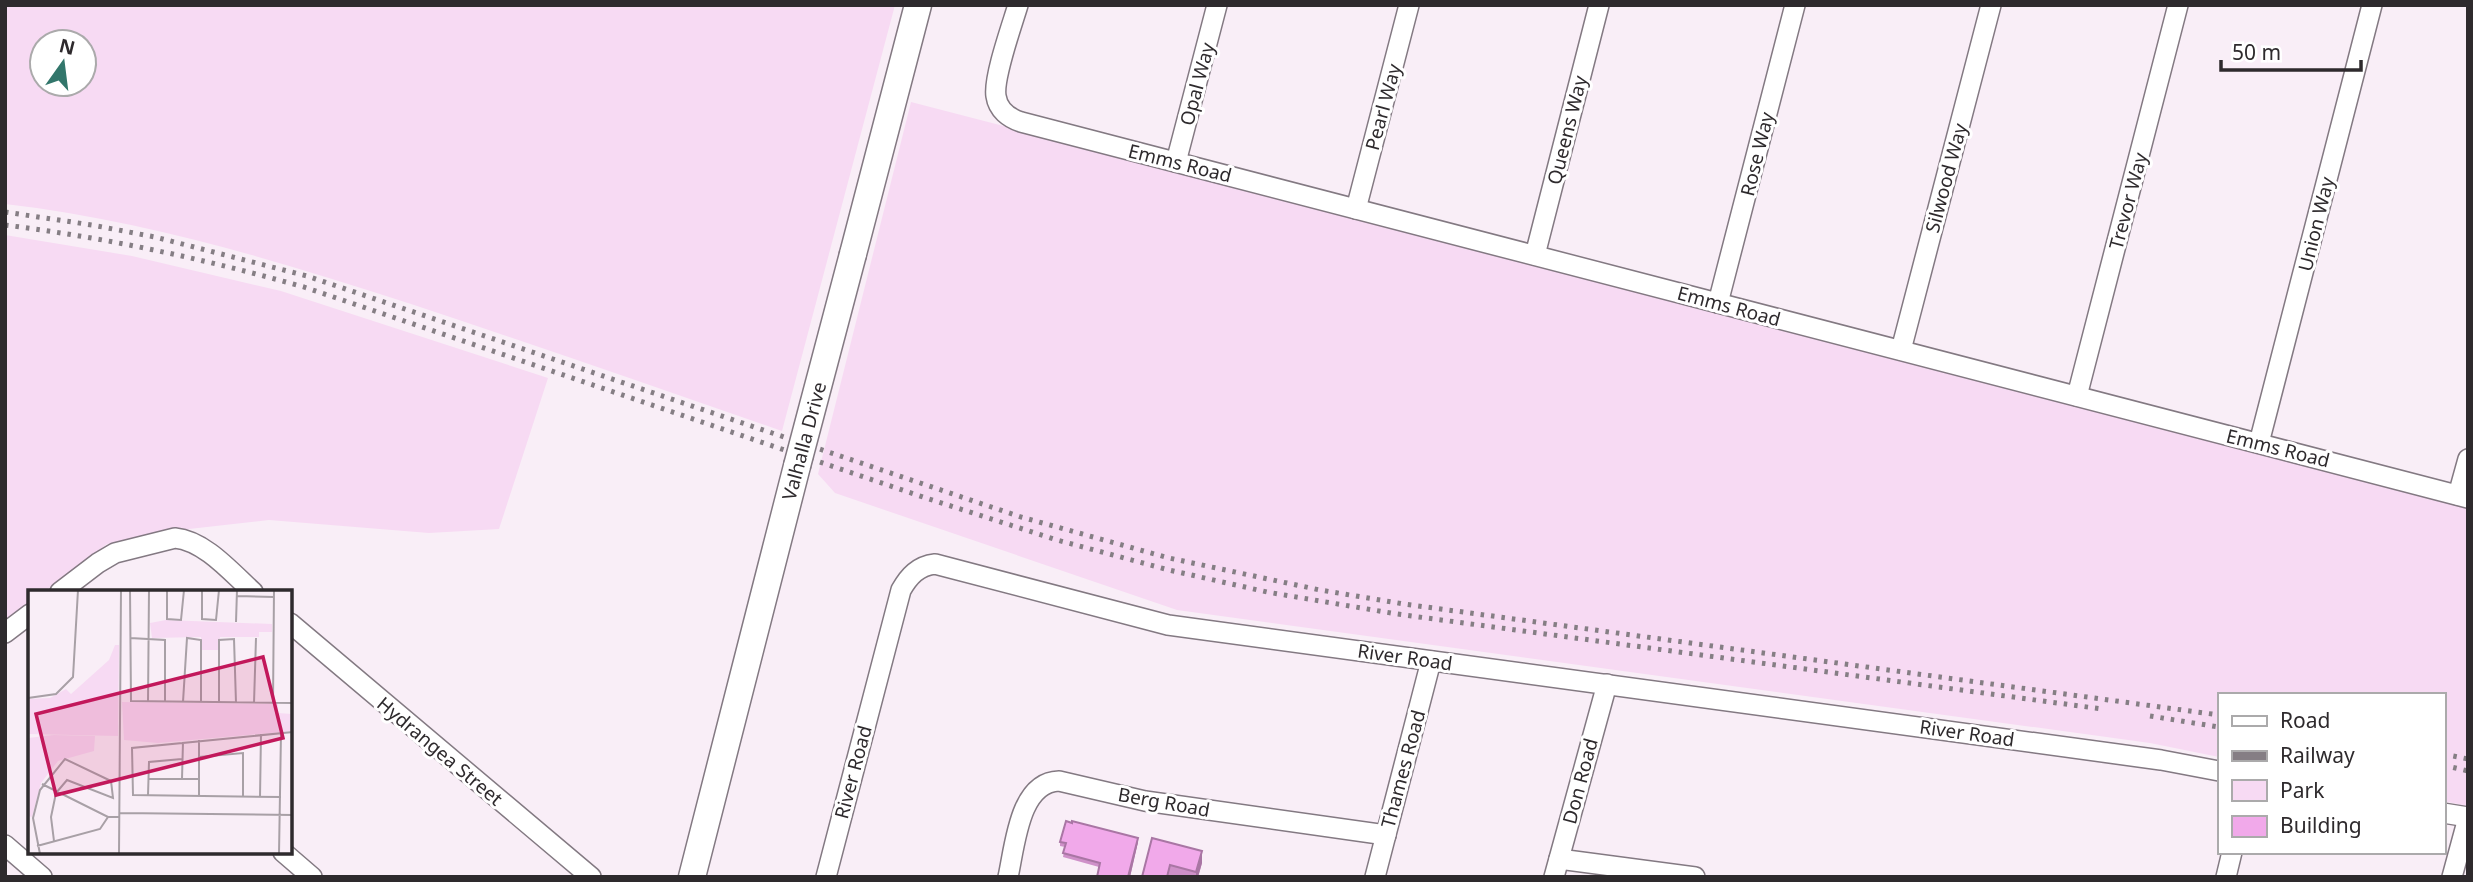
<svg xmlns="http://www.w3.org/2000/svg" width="2473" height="882" font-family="'Noto Sans',sans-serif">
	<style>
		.green { fill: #f7daf3; fill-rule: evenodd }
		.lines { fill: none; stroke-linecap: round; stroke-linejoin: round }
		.street-casing { stroke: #837982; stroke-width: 22 }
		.secondary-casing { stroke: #837982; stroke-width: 29 }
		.street { stroke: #fff; stroke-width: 19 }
		.secondary { stroke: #fff; stroke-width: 26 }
		.rail { stroke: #857e84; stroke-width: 5; stroke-dasharray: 3.5 7; stroke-linecap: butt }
		.secondary-bridge-casing { stroke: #837982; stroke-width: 29; stroke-linecap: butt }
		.secondary-bridge { stroke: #fff; stroke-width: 26 }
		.wall { fill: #cf91c9 }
		.shaded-wall { fill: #a976a4 }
		.building { fill: #f1a9ea; stroke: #a976a4; stroke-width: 2 }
		.labels { text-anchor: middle; stroke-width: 6; stroke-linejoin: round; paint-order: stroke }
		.street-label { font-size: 19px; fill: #2e2a2d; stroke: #fff }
		.inset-road { fill: none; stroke: #a8a0a6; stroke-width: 2 }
		.view { fill: #c2185b; fill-opacity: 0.15; stroke: #c2185b; stroke-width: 3.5 }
		.inset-edge { fill: none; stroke: #2e2a2d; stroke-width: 3.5 }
	</style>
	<rect width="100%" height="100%" fill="#f9eef7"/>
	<!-- green -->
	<g class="green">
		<path d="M5 5H895L782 431C658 388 535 345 411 304 279 261 144 220 5 204ZM42 42H84V84H42Z"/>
		<path d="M911 102 2468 507V806L2443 801V695H2219V757L2150 743 1177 610 835 493 818 474Z"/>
		<path d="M5 235 132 256 281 291 548 378 499 529 429 533 269 520 180 530 107 544 45 591 30 592V603L5 622Z"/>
	</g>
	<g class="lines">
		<!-- street casing -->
		<g class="street-casing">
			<g id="street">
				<path d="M1018 5C1012 25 993 78 996 96 998 110 1009 118 1021 122L2468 498"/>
				<path d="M1176 162 1217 5"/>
				<path d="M1356 209 1409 5"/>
				<path d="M1535 255 1599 5"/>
				<path d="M1718 303 1795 5"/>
				<path d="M1901 350 1991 5"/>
				<path d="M2077 396 2178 5"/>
				<path d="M2259 443 2372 5"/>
				<path d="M2458 495 2468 459"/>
				<path d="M60 592 98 563 115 553 175 538C205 541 231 572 253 592"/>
				<path d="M290 623 591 877"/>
				<path d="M5 633 30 614"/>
				<path d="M2443 813 2468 817"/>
				<path d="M5 845 42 877"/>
				<path d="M283 852 312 877"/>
				<path d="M1559 859 1695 877"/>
				<path d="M826 877 901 590C909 576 918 566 935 564L1168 625 2161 760 2219 771"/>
				<path d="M1008 877C1015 846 1019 782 1059 781L1145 801 1386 835"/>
				<path d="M1375 877 1431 661"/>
				<path d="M1554 877 1607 684"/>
				<path d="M2226 877 2232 852"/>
				<path d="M2452 877 2468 818"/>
			</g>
		</g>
		<!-- secondary casing -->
		<g class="secondary-casing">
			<g id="secondary">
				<path d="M853 254 918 5"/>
				<path d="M692 877 797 466"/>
			</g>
		</g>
		<!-- street -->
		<use href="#street" class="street"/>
		<!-- secondary -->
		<use href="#secondary" class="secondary"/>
		<!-- rail -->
		<g class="rail">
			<path d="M5 212 92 225 155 237 307 276 1021 517 1169 558 1320 590 1404 604 2219 715"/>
			<path d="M5 225C107 238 205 259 304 287L926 498 1057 540 1169 570 1267 592 1397 614 2102 709"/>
			<path d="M2150 716 2219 727"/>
			<path d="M2443 754 2468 759"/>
			<path d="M2443 765 2468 771"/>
		</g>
		<!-- secondary-bridge casing -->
		<g class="secondary-bridge-casing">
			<path id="secondary-bridge" d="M797 466 853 254"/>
		</g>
		<!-- secondary-bridge -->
		<use href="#secondary-bridge" class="secondary-bridge"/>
	</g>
	<!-- wall -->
	<g class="wall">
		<path d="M1152 838 1202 863 1198 877H1142Z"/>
		<path d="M1060 842H1138L1130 877H1097L1099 867 1063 857 1065 847 1060 846Z"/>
	</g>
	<!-- shaded-wall -->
	<g class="shaded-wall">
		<path d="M1138 838V842L1130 877H1128Z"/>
		<path d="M1202 851V863L1198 877H1196V872Z"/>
	</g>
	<!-- building -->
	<g class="building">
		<path d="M1066 821 1072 823V821L1138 838 1128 877H1097L1100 863 1063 853 1066 843 1060 842Z"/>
		<path d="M1152 838 1202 851 1196 872 1170 865 1167 877H1142Z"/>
	</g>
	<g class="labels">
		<!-- street labels -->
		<g class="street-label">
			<text transform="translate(1197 84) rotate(-75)" y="7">Opal Way</text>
			<text transform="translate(1383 107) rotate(-75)" y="7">Pearl Way</text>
			<text transform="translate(1567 130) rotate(-76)" y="7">Queens Way</text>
			<text transform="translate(1757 154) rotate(-76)" y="7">Rose Way</text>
			<text transform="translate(1180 163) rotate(14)" y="7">Emms Road</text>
			<text transform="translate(1946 178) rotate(-75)" y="7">Silwood Way</text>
			<text transform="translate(2128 201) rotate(-75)" y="7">Trevor Way</text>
			<text transform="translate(2316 224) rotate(-76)" y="7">Union Way</text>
			<text transform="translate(1729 306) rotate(15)" y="7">Emms Road</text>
			<text transform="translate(804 441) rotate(-75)" y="7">Valhalla Drive</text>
			<text transform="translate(2278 448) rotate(14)" y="7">Emms Road</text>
			<text transform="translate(1405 657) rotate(8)" y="7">River Road</text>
			<text transform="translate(1967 733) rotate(8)" y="7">River Road</text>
			<text transform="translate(440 751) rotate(40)" y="7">Hydrangea Street</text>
			<text transform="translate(1403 769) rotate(-75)" y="7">Thames Road</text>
			<text transform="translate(853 772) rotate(-75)" y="7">River Road</text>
			<text transform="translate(1580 781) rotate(-75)" y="7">Don Road</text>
			<text transform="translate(1164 802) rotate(10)" y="7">Berg Road</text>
		</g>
	</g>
	<!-- overview -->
	<g transform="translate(28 590)">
		<rect width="264" height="264" fill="#f9eef7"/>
		<path d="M138 30 244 34V42H231V47H192L190 60H174L173 47 124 48 122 33ZM87 55H91L90 146 0 144V109L22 108 38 99 43 104 81 70ZM94 112 250 114V123L264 124V141L130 153 96 150ZM26 145 67 146 66 161 30 171 13 193 4 227 0 226V148Z" fill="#f7daf3"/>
		<path class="inset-road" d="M102 0 103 111 265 113M139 0V29L153 30 156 0M174 0V29L188 30 191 0M209 6 246 7M208 32 209 0M102 48 137 50V112M0 108 28 104 45 87 50 0M120 112 121 0M155 112 159 48 173 50V112M191 113V50L206 49 208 113M226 113 228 48M245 113 246 0M171 167 215 163V206M121 189H171M154 189 155 152M14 194 80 227H92M120 205 121 172 154 169M171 206V150M232 207 233 144M253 207 105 205 104 158 265 142M92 223 265 225M9 256 72 239 80 227M12 264 5 228 12 200 37 169 83 191 85 208 39 190 28 203 23 227 26 251M91 264 93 0M251 264 253 143"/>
		<path class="view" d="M235 67 255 148 28 205 8 124Z"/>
		<rect width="264" height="264" class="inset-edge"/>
	</g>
	<!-- border -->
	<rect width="2473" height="882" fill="none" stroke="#2e2a2d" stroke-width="14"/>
	<!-- legend -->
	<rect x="2218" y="693" width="228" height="161" fill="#ffffff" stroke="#abaaab" stroke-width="2"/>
	<rect x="2232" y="716" width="35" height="10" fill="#ffffff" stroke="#abaaab" stroke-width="2"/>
	<text x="2280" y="728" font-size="21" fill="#2e2a2d">Road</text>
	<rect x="2232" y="751" width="35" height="10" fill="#857e84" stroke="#abaaab" stroke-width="2"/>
	<text x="2280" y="763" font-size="21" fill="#2e2a2d">Railway</text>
	<rect x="2232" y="780" width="35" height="21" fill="#f7daf3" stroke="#abaaab" stroke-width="2"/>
	<text x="2280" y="798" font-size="21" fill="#2e2a2d">Park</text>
	<rect x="2232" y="816" width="35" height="21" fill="#f1a9ea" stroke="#abaaab" stroke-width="2"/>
	<text x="2280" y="833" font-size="21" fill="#2e2a2d">Building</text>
	<!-- north arrow -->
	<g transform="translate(63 63) rotate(14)"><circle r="33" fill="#ffffff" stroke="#abaaab" stroke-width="2"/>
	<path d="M0-5L12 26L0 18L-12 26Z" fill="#32766b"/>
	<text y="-10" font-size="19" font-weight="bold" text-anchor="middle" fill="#2e2a2d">N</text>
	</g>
	<!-- scale -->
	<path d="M2221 60v10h140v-10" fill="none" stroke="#2e2a2d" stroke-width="3.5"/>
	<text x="2232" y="60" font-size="21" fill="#2e2a2d" stroke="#ffffff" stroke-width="5" paint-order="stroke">50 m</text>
</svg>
